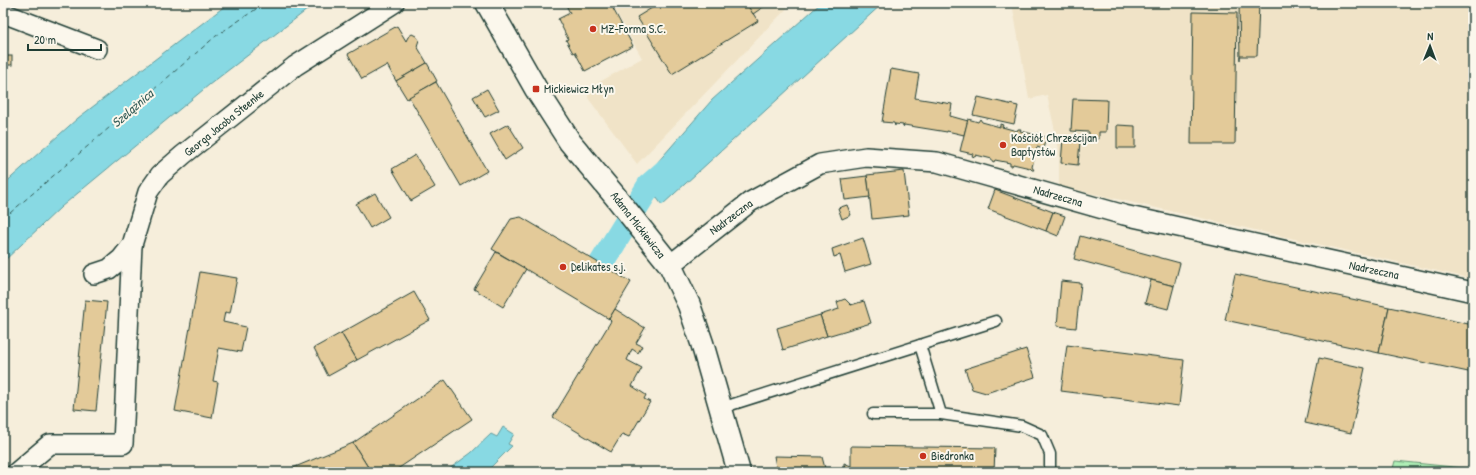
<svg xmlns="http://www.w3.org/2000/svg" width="1476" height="475" font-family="'Patrick Hand',sans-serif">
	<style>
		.built { fill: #f0e3c7 }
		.green { fill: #aeeeb5; stroke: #669674 }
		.water { fill: #88d9e3; stroke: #5e9b9d }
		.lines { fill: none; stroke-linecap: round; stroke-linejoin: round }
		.canal { stroke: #88d9e3; stroke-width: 25 }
		.ferry { stroke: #345c57; stroke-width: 1; stroke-dasharray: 5 4; stroke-linecap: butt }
		.building { fill: #e3ca99; stroke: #1f3d34 }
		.lane-casing { stroke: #1f3d34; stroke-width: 13 }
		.street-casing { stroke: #1f3d34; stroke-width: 22 }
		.secondary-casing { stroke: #1f3d34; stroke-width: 25 }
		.lane { stroke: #fbf7ec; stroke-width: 10 }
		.street { stroke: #fbf7ec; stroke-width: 19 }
		.secondary { stroke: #fbf7ec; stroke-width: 22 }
		.poi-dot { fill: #c8321e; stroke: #fbf7ec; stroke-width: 1.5 }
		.labels { text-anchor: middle; stroke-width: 4; stroke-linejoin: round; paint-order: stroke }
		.poi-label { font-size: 12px; fill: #1f3d34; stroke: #fbf7ec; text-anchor: start }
		.street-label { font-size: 12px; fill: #1f3d34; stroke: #fbf7ec }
		.water-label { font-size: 13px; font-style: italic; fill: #345c57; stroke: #fbf7ec }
	</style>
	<rect width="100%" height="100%" fill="#f6eedb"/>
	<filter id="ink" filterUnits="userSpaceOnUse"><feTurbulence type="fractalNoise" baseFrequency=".025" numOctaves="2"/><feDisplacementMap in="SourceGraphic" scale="8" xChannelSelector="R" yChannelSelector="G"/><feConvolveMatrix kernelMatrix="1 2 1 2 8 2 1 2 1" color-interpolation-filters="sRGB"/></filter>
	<g filter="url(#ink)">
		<!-- built -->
		<g class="built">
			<path d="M611 3H792L637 164 588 98 589 88 642 58Z"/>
			<path d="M1012 3H1473V279L1059 186V149L1047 95 1029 99Z"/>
		</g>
		<!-- green -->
		<path class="green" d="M1395 461 1473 469V472H1392Z"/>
		<!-- water -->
		<g class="water">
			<path d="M229 3H316L209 85 61 207 3 262V185L78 118Z"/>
			<path d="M821 3H883L662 205 643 179 712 100Z"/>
			<path d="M503 427 514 434 508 444 512 446 486 472H445L471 453 491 434 497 437Z"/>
		</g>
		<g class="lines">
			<!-- canal -->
			<path class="canal" d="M601 264 649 186 674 164"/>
			<!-- ferry -->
			<path class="ferry" d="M3 219 216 36 265 3"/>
		</g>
		<!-- building -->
		<g class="building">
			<path d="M565 3H610L633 46 585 71 575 52 573 53 566 40 568 39 558 19 570 13Z"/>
			<path d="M660 3H746L758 21 672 74 637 17Z"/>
			<path d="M746 3H769L753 14Z"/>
			<path d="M1239 3H1259L1257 56H1240V60Z"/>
			<path d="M1193 12 1237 13 1235 144H1191Z"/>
			<path d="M397 26 406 41 408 37 412 34 416 36 419 40 417 46 427 63 396 81 387 65 362 79 348 54Z"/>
			<rect x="3" y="56" width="9" height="9"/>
			<path d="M427 63 437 81 407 99 396 81Z"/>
			<path d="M891 69 919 74 915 98 952 104 950 116 968 121 964 135 947 131V132L904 125 903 127V125L895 124V126L894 123 882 122Z"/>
			<path d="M436 82 487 171 461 186 409 97Z"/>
			<path d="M487 89 499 110 485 117 473 97Z"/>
			<path d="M978 97 1018 106 1014 124 973 115Z"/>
			<path d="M1073 99 1107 100 1106 132H1099V139H1089V132L1071 131Z"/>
			<path d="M968 119 978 122 980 119 982 122 1000 127V124L1003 125 1002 127 1017 131 1018 129H1021L1020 131 1037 135V133L1040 134V136L1046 137 1043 149 1037 147 1032 167 1034 170H1032L1030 168 1013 164 1012 166H1010V163L995 160 994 162 992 161V159L976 155 975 157 972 156 973 154 960 151Z"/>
			<path d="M508 124 523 148 505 160 490 134Z"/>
			<path d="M1117 125 1135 126V148H1117Z"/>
			<path d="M1063 139 1080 141 1078 165 1061 163Z"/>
			<path d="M415 155 435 187 411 201 392 169Z"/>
			<path d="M904 171 909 215 872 219 867 175Z"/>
			<path d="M867 176 870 197 845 200 842 179Z"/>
			<path d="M995 190 1053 212 1046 231 988 209Z"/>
			<path d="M375 193 389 217 370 228 356 204Z"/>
			<path d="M847 205 851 215 842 219 838 208Z"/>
			<path d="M1053 212 1065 216 1058 236 1046 231Z"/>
			<path d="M521 217 631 282 609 319 492 249 511 219Z"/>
			<path d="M1080 236 1180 263 1174 286 1074 259Z"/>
			<path d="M863 238 871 264 845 272 840 255 834 257 832 249Z"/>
			<path d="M496 252 526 269 503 307 474 289Z"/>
			<path d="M200 272 237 278 230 313 225 312 223 322 246 327 241 352 219 348 213 381 218 382 212 418 175 411Z"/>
			<path d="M1235 274 1389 307 1379 353 1225 320Z"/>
			<path d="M1151 280 1174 286 1168 309 1145 303Z"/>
			<path d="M1061 281 1081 283 1076 328 1057 326Z"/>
			<path d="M414 292 430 320 357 360 341 333Z"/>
			<path d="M845 299 851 305 864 301 871 323 827 336 820 315 839 309 837 302Z"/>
			<path d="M85 300 107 302 96 411 74 409Z"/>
			<path d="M1389 307 1473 325V373L1379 353Z"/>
			<path d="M615 309 645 328 636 343 642 346 638 353 632 349 627 360 642 368 632 386 646 395 644 399 650 402 629 437 622 434 611 452 553 417 611 321 609 319Z"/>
			<path d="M820 315 827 336 783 350 777 328Z"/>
			<path d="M341 333 357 360 328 376 314 348Z"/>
			<path d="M1067 345 1184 360 1179 406 1061 391Z"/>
			<path d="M1026 349 1035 377 986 393 972 389 965 369Z"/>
			<path d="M1319 358 1365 368 1351 433 1305 423Z"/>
			<path d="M445 380 472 419 393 472H371L353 443Z"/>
			<path d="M353 443 371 472H283Z"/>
			<path d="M851 446 995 448 994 472H846V467H844V463L851 466Z"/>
			<path d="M774 456 822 457 826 472H777Z"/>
		</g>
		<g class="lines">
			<!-- lane casing -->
			<g class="lane-casing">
				<g id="lane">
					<path d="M920 345 941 414 1022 426 1042 435 1050 454V472"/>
					<path d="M721 408 996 321"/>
					<path d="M873 414H941"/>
				</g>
			</g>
			<!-- street casing -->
			<g class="street-casing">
				<g id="street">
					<path d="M3 13 97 49"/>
					<path d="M670 265 750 202 820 164 866 157 937 162 1124 215 1473 292"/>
					<path d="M94 274 109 269 121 259 132 245 148 192 160 175 183 155 295 66 394 3"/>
					<path d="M17 472 50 444H123L132 245"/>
				</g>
			</g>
			<!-- secondary casing -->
			<g class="secondary-casing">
				<path id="secondary" d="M487 3 536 89 570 142 615 196 670 265 689 305 702 343 739 472"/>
			</g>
			<!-- lane -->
			<use href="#lane" class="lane"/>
			<!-- street -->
			<use href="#street" class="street"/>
			<!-- secondary -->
			<use href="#secondary" class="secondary"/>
		</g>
	</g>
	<!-- markers -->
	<g class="poi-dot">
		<circle cx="593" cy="29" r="4"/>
		<rect x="532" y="85" width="8" height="8" rx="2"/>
		<circle cx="1003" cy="145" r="4"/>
		<circle cx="563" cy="267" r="4"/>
		<circle cx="923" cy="456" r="4"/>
	</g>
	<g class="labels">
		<!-- poi labels -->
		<g class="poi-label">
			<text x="601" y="33">MZ-Forma S.C.</text>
			<text x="544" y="93">Mickiewicz Młyn</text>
			<text x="1011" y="142">Kościół Chrześcijan<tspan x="1011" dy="14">Baptystów</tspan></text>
			<text x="571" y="271">Delikates s.j.</text>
			<text x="931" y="460">Biedronka</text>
		</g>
		<!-- street labels -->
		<g class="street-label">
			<text transform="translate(224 123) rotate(-39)" y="4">Georga Jacoba Steenke</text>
			<text transform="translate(1058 196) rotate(16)" y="4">Nadrzeczna</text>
			<text transform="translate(731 217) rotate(-37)" y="4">Nadrzeczna</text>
			<text transform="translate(638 225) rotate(52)" y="4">Adama Mickiewicza</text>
			<text transform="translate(1374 270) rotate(12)" y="4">Nadrzeczna</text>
		</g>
		<!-- water labels -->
		<g class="water-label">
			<text transform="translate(132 108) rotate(-41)" y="5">Szelążnica</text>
		</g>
	</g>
	<!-- margin -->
	<rect width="1476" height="475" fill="none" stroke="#fbf7ec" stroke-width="16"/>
	<rect x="8" y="8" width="1460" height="459" fill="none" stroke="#1f3d34" stroke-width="1.5" filter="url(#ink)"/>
	<!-- north arrow -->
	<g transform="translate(1430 46) rotate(1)" stroke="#fbf7ec" stroke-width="3" paint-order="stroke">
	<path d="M0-3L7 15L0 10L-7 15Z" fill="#1f3d34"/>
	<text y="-6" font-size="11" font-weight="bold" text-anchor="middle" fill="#1f3d34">N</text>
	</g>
	<!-- scale -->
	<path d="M28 44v6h73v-6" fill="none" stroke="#1f3d34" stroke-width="2"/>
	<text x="34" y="44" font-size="12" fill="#1f3d34" stroke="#fbf7ec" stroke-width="3" paint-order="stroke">20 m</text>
</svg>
